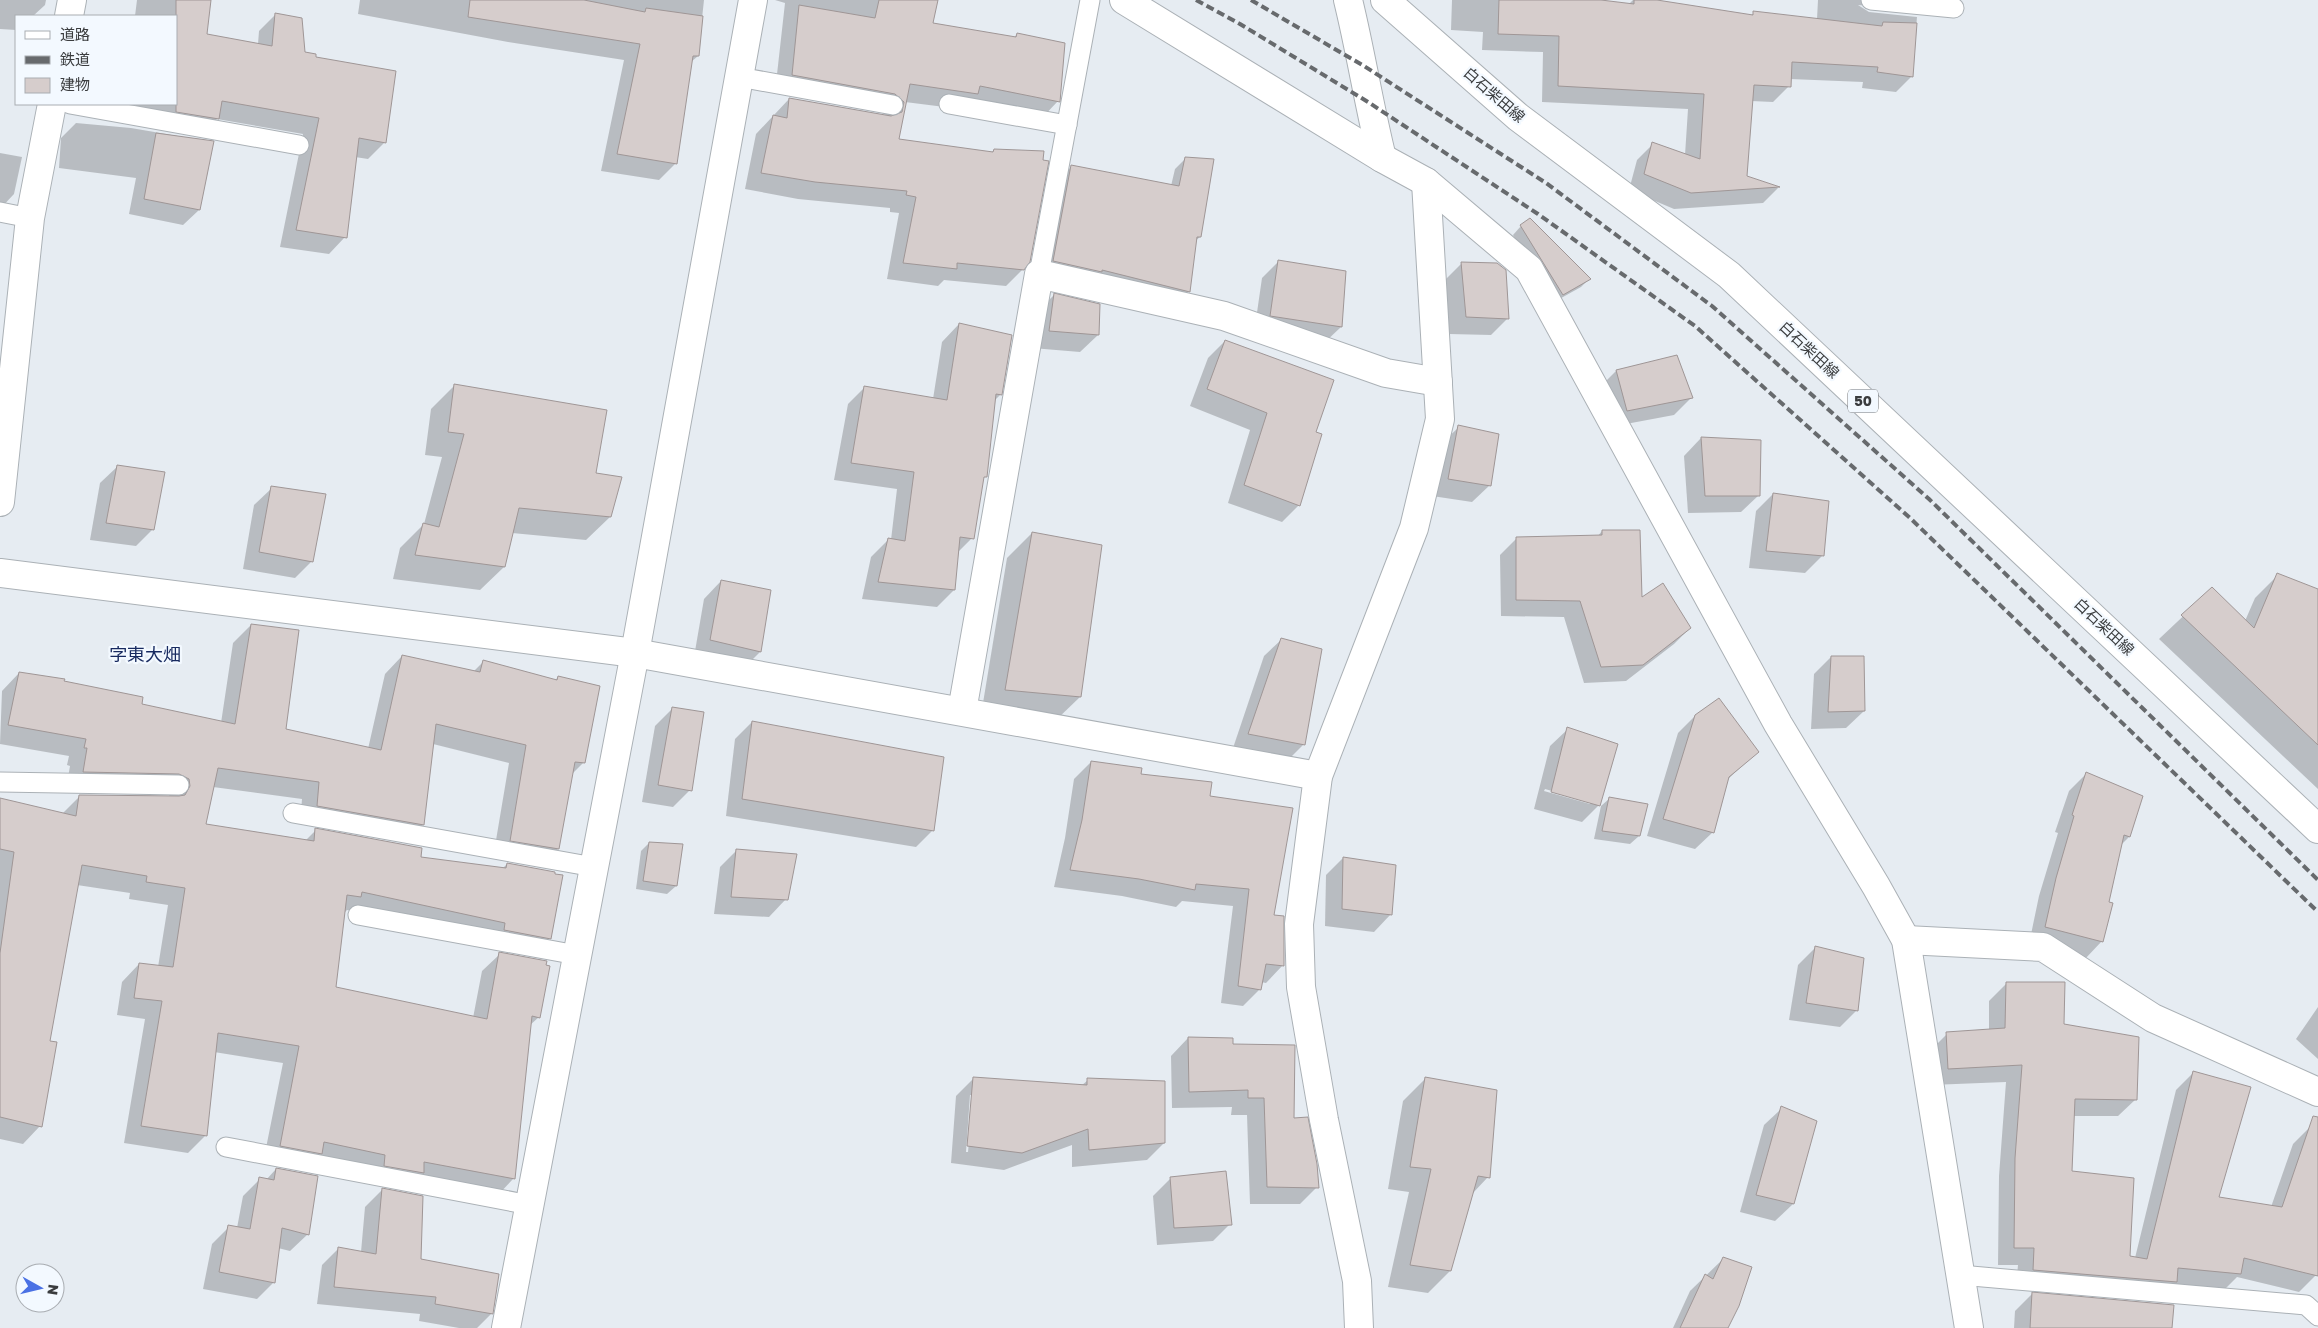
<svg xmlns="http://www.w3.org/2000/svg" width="2318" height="1328" font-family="'Golos Text','Noto Sans JP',sans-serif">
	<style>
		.shadow { fill: #0003; fill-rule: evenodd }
		.building { fill: #d6cdcc; stroke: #9f9696 }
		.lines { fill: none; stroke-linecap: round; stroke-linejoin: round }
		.lane-casing { stroke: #abb1b6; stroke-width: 21 }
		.street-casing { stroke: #abb1b6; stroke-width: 30 }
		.primary-casing { stroke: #abb1b6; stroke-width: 30 }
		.lane { stroke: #fff; stroke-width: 19 }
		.street { stroke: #fff; stroke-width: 28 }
		.primary { stroke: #fff; stroke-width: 28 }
		.rail { stroke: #676a6d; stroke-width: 4; stroke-dasharray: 8 4; stroke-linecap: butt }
		.labels { text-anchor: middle; stroke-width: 4.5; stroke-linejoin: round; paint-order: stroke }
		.shield { fill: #f3f9ff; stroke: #727578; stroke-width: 1 }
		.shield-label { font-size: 14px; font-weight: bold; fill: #3a3c3e }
		.street-label { font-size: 15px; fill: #3a3c3e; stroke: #f3f9ff }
		.quarter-label { font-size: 18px; fill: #17295f; stroke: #f3f9ff }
	</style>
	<rect width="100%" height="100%" fill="#e6ecf2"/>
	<!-- shadow -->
	<g class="shadow">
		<path d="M0 0H46L45 5 33 16H16V30L0 29Z"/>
		<path d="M137 0H210L205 35 258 44 259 31 276 14 304 53 314 58 385 142 368 159 355 157 345 237 329 254 280 247 303 134 217 119 201 135 133 123 136 104H176V16H135Z"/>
		<path d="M360 0H704L698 56 691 62 676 163 659 180 601 171 624 60 508 42 358 14Z"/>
		<path d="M775 0H936L932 24 1014 38 1017 34 1058 101 1041 119 905 102 898 140 991 153 994 150 1023 269 1006 286 944 280 938 286 887 279 899 213 890 212V208L798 199 745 189 756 134 789 99 888 116 878 111 775 92 785 3Z"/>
		<path d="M1452 0H1591L1629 4 1633 0H1649L1750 16 1754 13 1817 19 1818 0H1927L1902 9 1858 5 1869 12 1917 17 1912 76 1896 92 1862 88 1863 82 1790 79 1789 86 1773 102 1751 101 1746 177 1778 188 1763 203 1674 209 1629 190 1637 160 1653 144 1685 155 1688 109 1542 102 1543 52 1482 50 1483 32 1451 30Z"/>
		<path d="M76 123 131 128 213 142 199 210 183 225 129 214 136 178 59 168 61 138Z"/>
		<path d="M0 153 22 157 14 194 0 209Z"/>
		<path d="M1185 159 1200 237 1195 241 1189 291 1179 301 1043 271 1061 177 1071 167 1171 186 1175 169Z"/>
		<path d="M1521 226 1589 279 1581 287 1554 302 1513 235Z"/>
		<path d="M1279 261 1341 327 1323 344 1254 333 1262 278Z"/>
		<path d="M1462 263 1508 318 1491 335 1449 334 1445 280Z"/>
		<path d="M1054 295 1098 335 1080 352 1032 348 1037 312Z"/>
		<path d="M959 324 1001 394 994 401 985 476 982 480 972 538 957 553 954 590 937 607 862 599 871 557 888 540H891L897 489 834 480 848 404 865 387 933 399 942 342Z"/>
		<path d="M1225 341 1315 432 1299 505 1282 522 1228 503 1250 430 1190 406 1208 358Z"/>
		<path d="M1616 371 1691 398 1674 415 1610 427 1599 388Z"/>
		<path d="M454 386 594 474 610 517 586 540 512 533 504 567 480 590 393 579 400 548 424 524 442 457 425 455 431 409Z"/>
		<path d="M1459 427 1490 485 1472 502 1432 496 1441 444Z"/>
		<path d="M1701 438 1759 495 1741 512 1688 513 1684 456Z"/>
		<path d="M118 466 153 529 136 546 90 540 100 483Z"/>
		<path d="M272 488 312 561 295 578 243 569 254 505Z"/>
		<path d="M1773 494 1822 556 1805 573 1749 568 1756 511Z"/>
		<path d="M1602 531 1641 599 1690 628 1674 644 1626 681 1584 683 1564 617 1501 616 1500 555 1516 539 1597 537Z"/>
		<path d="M1032 533 1080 697 1054 722 981 715 1007 558Z"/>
		<path d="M2278 575 2318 590V789L2159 639 2212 589 2245 621 2255 598Z"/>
		<path d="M721 581 760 652 743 669 694 657 704 599Z"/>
		<path d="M251 625 284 730 368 749 385 674 402 656 474 671 483 662 555 681 558 677 584 762 571 775 558 849 541 866 493 858 509 763 433 744 423 825 406 842 300 823 302 799 213 787 204 826 305 841 316 830 419 858 503 868 507 864 550 938 532 956 488 940 347 910 344 913 334 988 473 1018 482 971 500 954 539 1017 529 1026 514 1178 497 1196 263 1163 283 1063 214 1052 205 1136 188 1153 124 1143 145 1019 117 1015 122 982 139 964 158 967 168 905 129 899 130 893 77 885 48 1042 40 1126 23 1144 0 1139V799L62 814 80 796 170 797 168 793 66 789 70 766 67 765 69 756 0 744 2 691 19 673 63 682 140 705 221 723 233 643Z"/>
		<path d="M1282 639 1320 650 1303 745 1286 762 1232 751 1264 656Z"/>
		<path d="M1831 657 1864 711 1846 728 1811 729 1814 674Z"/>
		<path d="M672 709 690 790 673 807 642 802 655 726Z"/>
		<path d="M1696 715 1757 752 1727 780 1713 832 1695 849 1647 836 1678 733Z"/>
		<path d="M752 722 933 830 916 847 726 816 735 739Z"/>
		<path d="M1568 729 1599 805 1582 822 1534 809 1550 746ZM1545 789 1590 802V804L1544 791Z"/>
		<path d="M1091 762 1208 797 1283 965 1266 983 1261 982 1260 989 1243 1006 1221 1003 1233 906 1182 901 1176 907 1122 896 1054 887 1065 838 1074 779Z"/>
		<path d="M2086 774 2129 837 2121 845 2108 903 2102 941 2085 959 2029 944 2039 896 2058 833 2055 832 2069 791Z"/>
		<path d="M1610 798 1639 836 1630 844 1594 839 1601 806Z"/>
		<path d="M649 843 682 846 676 886 667 894 636 889 641 851Z"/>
		<path d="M737 850 786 899 769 917 714 914 720 867Z"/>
		<path d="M1343 858 1391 914 1374 932 1325 926 1326 875Z"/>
		<path d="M1815 948 1857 1010 1840 1027 1789 1020 1798 965Z"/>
		<path d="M2006 984 2063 1025 2136 1099 2118 1116H2073L2071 1172 2129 1257 2135 1258 2176 1090 2194 1072 2218 1198 2271 1207 2293 1144 2310 1127 2318 1129V1264L2316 1275 2299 1292 2237 1277 2223 1291 2016 1287 2018 1265H1998L1999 1176 2006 1082 1931 1085 1930 1051 1947 1034 1989 1031V1001Z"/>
		<path d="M2318 1007V1059L2296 1039Z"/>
		<path d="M1188 1038 1232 1045 1292 1119 1317 1187 1300 1204H1250L1247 1115H1231L1232 1107 1172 1108 1171 1056Z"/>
		<path d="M1426 1078 1488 1177 1472 1194 1450 1271 1428 1293 1388 1287 1409 1192 1388 1189 1403 1101Z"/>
		<path d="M973 1079 1081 1086 1088 1080 1164 1143 1147 1160 1072 1167V1145L1004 1170 951 1163 956 1096ZM970 1095H973L968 1152H966Z"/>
		<path d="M1782 1108 1793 1204 1775 1221 1740 1212 1764 1125Z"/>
		<path d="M276 1169 308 1234 290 1251 278 1248 274 1282 257 1299 203 1289 212 1244 229 1227 237 1228 243 1196 260 1179 266 1180Z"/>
		<path d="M1171 1178 1230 1224 1213 1241 1157 1245 1153 1196Z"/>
		<path d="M382 1190 420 1260 492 1313 477 1328H459L419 1321 420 1314 317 1304 322 1265 339 1248 361 1252 365 1207Z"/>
		<path d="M1723 1259 1727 1328H1673L1690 1291Z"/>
		<path d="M2032 1294 2171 1328H2014L2015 1311Z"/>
	</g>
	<!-- building -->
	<g class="building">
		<path d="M176 0H211L207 34 272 46 275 13 302 18 305 52 316 54V57L396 71 386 143 359 138 347 238 296 230 319 118 222 101 219 119 176 112Z"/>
		<path d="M470 0H584L645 12 646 8 703 16 699 56H693L677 164 617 154 640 44 468 17Z"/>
		<path d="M879 0H938L933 23 1016 37 1017 33 1065 43 1060 102 980 86 978 94 910 84 899 139 993 152 994 149 1044 151 1043 160 1049 161 1030 262 1024 270 957 263V269L903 263 916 197 906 195 907 191 815 182 761 173 773 115 787 118 789 98 891 116 902 112 904 102 895 94 792 75 799 5 875 18Z"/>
		<path d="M1499 0H1601L1634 4V0H1657L1753 15V11L1882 26 1883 22 1917 23 1913 77 1877 72 1878 67 1792 62 1791 87 1754 85 1747 176 1780 187 1691 193 1644 174 1652 142 1700 159 1704 94 1558 86 1559 36 1498 34Z"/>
		<path d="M156 133 214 141 200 210 144 199Z"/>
		<path d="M1185 157 1214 159 1201 237H1197L1190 292 1102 270V272L1053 261 1071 165 1179 186Z"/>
		<path d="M1530 218 1591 279 1563 295 1520 225Z"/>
		<path d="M1278 260 1346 271 1342 327 1270 316Z"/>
		<path d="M1461 262 1497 263 1506 270 1509 319 1466 317Z"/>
		<path d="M1054 293 1100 304 1099 335 1049 331Z"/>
		<path d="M959 323 1012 335 1002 395 996 394 987 477H984L974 539 960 537 955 590 878 582 888 538 905 541 914 472 851 463 864 386 947 400Z"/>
		<path d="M1225 340 1334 380 1316 432 1322 434 1300 506 1244 485 1267 413 1207 389Z"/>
		<path d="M1677 355 1693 398 1627 411 1616 370Z"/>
		<path d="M454 384 607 410 596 473 622 477 611 517 519 508 505 567 415 555 423 523 439 527 464 434 448 432Z"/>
		<path d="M1458 425 1499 434 1491 486 1448 479Z"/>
		<path d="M1701 437 1761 440 1760 496H1705Z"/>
		<path d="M117 465 165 472 154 530 106 523Z"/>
		<path d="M271 486 326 494 313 562 259 552Z"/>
		<path d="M1773 493 1829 501 1824 556 1766 551Z"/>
		<path d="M1602 530H1640L1642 597 1663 583 1691 628 1643 665 1601 667 1580 601 1516 600V537L1602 535Z"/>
		<path d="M1032 532 1102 545 1081 697 1005 690Z"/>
		<path d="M2277 573 2318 589V745L2181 615 2212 587 2254 628Z"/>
		<path d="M721 580 771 590 761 652 710 640Z"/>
		<path d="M251 624 299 630 286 729 381 750 402 655 480 672 483 660 557 680 558 676 600 686 585 763 575 762 559 849 510 841 526 745 436 724 424 825 317 806 319 782 218 768 206 824 314 841 315 828 422 848 421 857 506 868 507 863 555 872V874L563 875 551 939 504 930 505 923 362 892 361 897 347 895 336 987 487 1019 499 952 547 961 546 965 550 966 540 1018 532 1016 515 1179 424 1162V1173L384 1166 385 1155 324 1142 322 1154 280 1146 299 1046 218 1033 207 1136 141 1126 162 1001 134 998 139 963 173 967 185 888 146 882 147 876 82 865 50 1041 57 1042 42 1127 0 1117V953L14 852 0 849V798L76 816 79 795 179 796 185 795 190 786 189 779 179 774 83 772 87 748H84L86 739 8 725 19 672 65 679 64 681 143 697 142 704 235 724Z"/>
		<path d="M1281 638 1322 649 1305 745 1248 734Z"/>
		<path d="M1831 656H1864L1865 711 1828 712Z"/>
		<path d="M1719 698 1759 752 1729 777 1714 833 1663 819 1695 715Z"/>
		<path d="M672 707 704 712 692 791 658 785Z"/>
		<path d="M752 721 944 757 934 831 742 799Z"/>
		<path d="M1567 727 1618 744 1600 806 1551 792Z"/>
		<path d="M1091 761 1142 768 1141 774 1212 782 1210 796 1293 808 1274 915 1284 916V966L1266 964 1261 990 1238 986 1249 889 1196 884 1195 890 1139 879 1070 870 1082 820Z"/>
		<path d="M2086 772 2143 796 2130 837 2124 835 2109 902 2113 903 2103 942 2045 927 2056 878 2074 816 2072 815Z"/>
		<path d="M1609 797 1648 804 1640 836 1602 831Z"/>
		<path d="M649 842 683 844 677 886 643 881Z"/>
		<path d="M736 849 797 854 788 900 731 897Z"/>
		<path d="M1343 857 1396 865 1392 915 1342 909Z"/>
		<path d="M1815 946 1864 958 1858 1011 1806 1003Z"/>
		<path d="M2006 982H2065L2064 1024 2139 1037 2137 1100 2075 1099 2072 1171 2134 1178 2130 1256 2147 1259 2193 1071 2251 1087 2219 1197 2282 1207 2313 1116 2318 1117V1276L2244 1258 2241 1274 2178 1268 2177 1282 2033 1270 2034 1248H2014L2015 1158 2022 1065 1948 1069 1946 1032 2005 1028Z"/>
		<path d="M1188 1037 1233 1038V1044L1295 1045 1294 1118 1308 1117 1317 1164 1319 1188 1267 1187 1264 1098H1248V1090L1189 1092Z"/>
		<path d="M973 1077 1087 1085V1078L1165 1081V1143L1089 1150 1088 1129 1022 1153 967 1146Z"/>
		<path d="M1425 1077 1497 1090 1490 1178 1478 1176 1451 1271 1410 1265 1431 1169 1410 1167Z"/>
		<path d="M1781 1106 1817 1121 1794 1204 1756 1195Z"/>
		<path d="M276 1168 318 1176 309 1235 282 1228 275 1283 219 1272 228 1225 250 1229 259 1177 274 1180Z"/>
		<path d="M1226 1171 1232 1225 1174 1228 1170 1177Z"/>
		<path d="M382 1188 423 1196 421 1259 499 1274 493 1314 435 1304 436 1297 334 1287 338 1247 376 1254Z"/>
		<path d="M1723 1257 1752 1267 1739 1306 1728 1328H1680L1705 1274 1713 1279Z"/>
		<path d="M2032 1292 2174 1305 2172 1328H2030Z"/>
	</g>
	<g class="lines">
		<!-- lane casing -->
		<g class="lane-casing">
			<g id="lane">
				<path d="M1871 0 1954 8"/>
				<path d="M739 77 893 105"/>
				<path d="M70 104 299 145"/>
				<path d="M949 104 1067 125"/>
				<path d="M0 212 30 218"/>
				<path d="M1039 274 1090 0"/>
				<path d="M0 782 179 785"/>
				<path d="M293 813 594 867"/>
				<path d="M358 915 577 955"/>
				<path d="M226 1147 530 1205"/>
				<path d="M1960 1275 2306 1305 2318 1316"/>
			</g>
		</g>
		<!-- street casing -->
		<g class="street-casing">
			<g id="street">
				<path d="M1124 0 1382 158 1426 182 1529 269 1778 724 1876 886 1906 940 1969 1328"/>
				<path d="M1348 0C1361 53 1369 106 1382 158"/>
				<path d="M69 16 72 0"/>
				<path d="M0 502 30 218 52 104"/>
				<path d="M0 573 635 653 1318 776"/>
				<path d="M962 711 1039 274 1224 316 1386 373 1438 382"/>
				<path d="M1906 940 2043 947 2153 1018 2318 1092"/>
				<path d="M506 1328 635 653 753 0"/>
				<path d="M1359 1328 1357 1281 1324 1120 1301 987 1299 924 1318 776 1414 528 1440 419 1426 182"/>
			</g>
		</g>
		<!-- primary casing -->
		<g class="primary-casing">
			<path id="primary" d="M1385 0 1518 117 1729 275 2318 829"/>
		</g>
		<!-- lane -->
		<use href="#lane" class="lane"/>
		<!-- street -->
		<use href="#street" class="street"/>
		<!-- primary -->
		<use href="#primary" class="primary"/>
		<!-- rail -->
		<g class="rail">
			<path d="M1196 0 1240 24 1368 102 1538 214 1695 326 1909 517 2318 912"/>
			<path d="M1251 0 1364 66 1546 183 1712 306 1929 499 2318 880"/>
		</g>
	</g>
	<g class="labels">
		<!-- shield labels -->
		<rect class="shield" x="1848" y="389.5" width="30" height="23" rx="4"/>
		<g class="shield-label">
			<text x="1863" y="406">50</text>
		</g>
		<!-- street labels -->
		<g class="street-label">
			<text transform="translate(1494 95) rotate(41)" y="5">白石柴田線</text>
			<text transform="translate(1809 350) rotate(43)" y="5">白石柴田線</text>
			<text transform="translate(2104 627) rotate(43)" y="5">白石柴田線</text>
		</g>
		<!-- quarter labels -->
		<g class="quarter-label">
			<text x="145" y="661">字東大畑</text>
		</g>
	</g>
	<!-- legend -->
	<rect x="15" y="15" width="162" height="90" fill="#f3f9ff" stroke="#a9adb2"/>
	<rect x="25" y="31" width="25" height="8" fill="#ffffff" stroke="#a9adb2"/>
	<text x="60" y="40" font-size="15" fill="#3a3c3e">道路</text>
	<rect x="25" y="56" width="25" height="8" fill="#676a6d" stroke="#a9adb2"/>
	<text x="60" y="65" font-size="15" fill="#3a3c3e">鉄道</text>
	<rect x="25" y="78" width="25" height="15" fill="#d6cdcc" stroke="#a9adb2"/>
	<text x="60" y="90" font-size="15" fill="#3a3c3e">建物</text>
	<!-- north arrow -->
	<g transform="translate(40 1288) rotate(98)"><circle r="24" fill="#f3f9ff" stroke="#a9adb2"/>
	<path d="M0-4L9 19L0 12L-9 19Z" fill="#4a71e4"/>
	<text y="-8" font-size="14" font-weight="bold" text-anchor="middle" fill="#3a3c3e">N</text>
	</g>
</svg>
